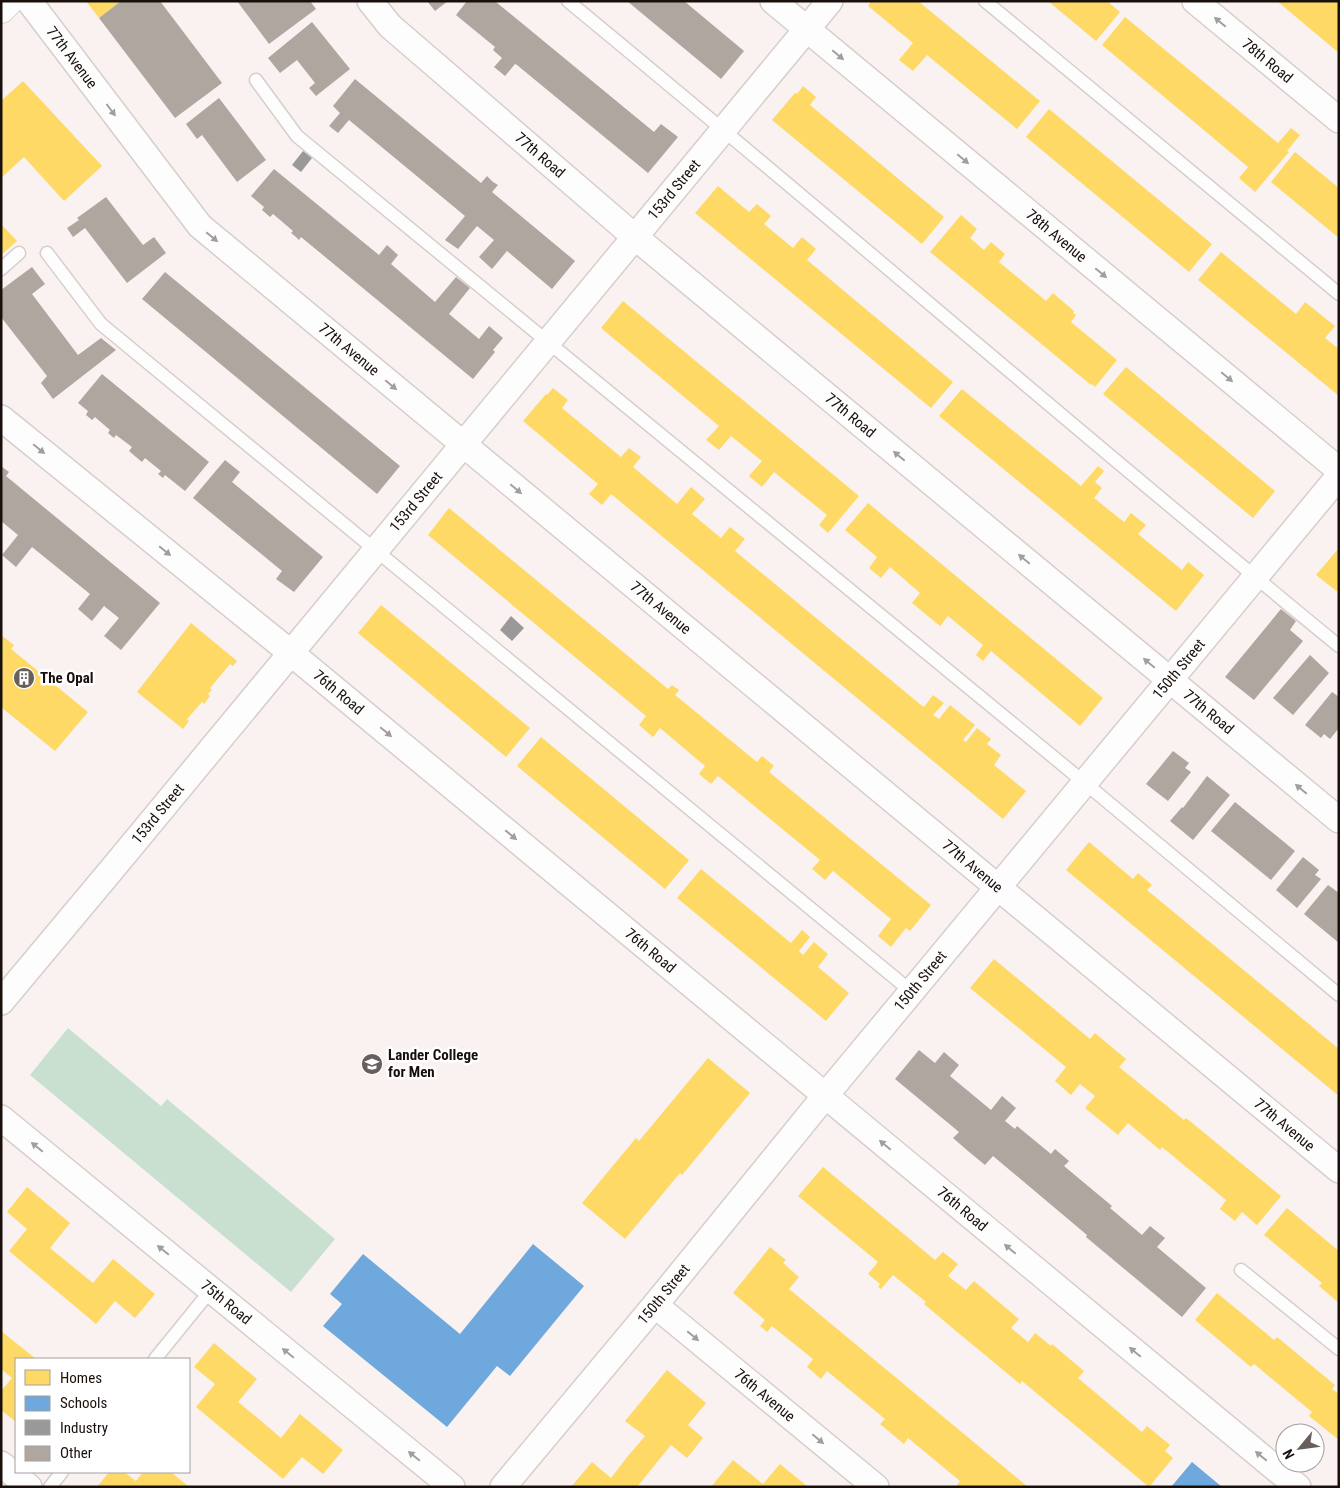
<svg xmlns="http://www.w3.org/2000/svg" width="1340" height="1488" font-family="'Roboto Condensed',sans-serif">
	<style>
		.green { fill: #c9e0d1 }
		.homes { fill: #ffd966 }
		.schools { fill: #6fa8dc }
		.industry { fill: #999 }
		.building { fill: #b0a6a0 }
		.lines { fill: none; stroke-linecap: round; stroke-linejoin: round }
		.service-casing { stroke: #d7cecb; stroke-width: 15 }
		.minor-casing { stroke: #d7cecb; stroke-width: 28 }
		.secondary-casing { stroke: #d7cecb; stroke-width: 30 }
		.service { stroke: #fefdfd; stroke-width: 12 }
		.minor { stroke: #fefdfd; stroke-width: 25 }
		.secondary { stroke: #fefdfd; stroke-width: 28 }
		.oneway { fill: #a29e9d }
		.labels { text-anchor: middle; stroke-width: 5; stroke-linejoin: round; paint-order: stroke }
		.street-label { font-size: 15px; fill: #19100c; stroke: #fff }
		.poi-label { font-size: 15px; font-weight: bold; fill: #19100c; stroke: #fff; text-anchor: start }
	</style>
	<rect width="100%" height="100%" fill="#f9f2f0"/>
	<!-- green -->
	<path class="green" d="M68 1028 161 1106 167 1099 335 1239 291 1292 30 1075Z"/>
	<!-- homes -->
	<g class="homes">
		<path d="M86 1H121L99 18Z"/>
		<path d="M871 1H918L1040 101 1017 129 927 55 913 71 899 60 913 43 868 6Z"/>
		<path d="M1048 1H1107L1120 12 1096 41Z"/>
		<path d="M1277 1H1337L1339 2V53Z"/>
		<path d="M1125 17 1278 143 1291 128 1300 135 1287 151 1289 152 1255 192 1239 178 1248 167 1102 45Z"/>
		<path d="M23 81 102 166 64 201 24 157 1 178V101Z"/>
		<path d="M803 86 816 97 810 105 944 217 922 244 772 120 795 93 797 94Z"/>
		<path d="M1049 109 1212 244 1189 272 1026 137Z"/>
		<path d="M1295 152 1339 188V238L1271 182Z"/>
		<path d="M718 186 749 212 757 204 771 216 764 224 793 248 802 237 816 249 807 260 953 382 931 408 695 213Z"/>
		<path d="M961 215 977 229 970 238 984 250 991 242 1005 254 999 262 1046 301 1053 293 1074 311 1073 313 1076 315 1071 322 1117 360 1095 387 1092 384 1091 385 930 252Z"/>
		<path d="M1 224 17 241 1 255Z"/>
		<path d="M1221 252 1296 314 1305 302 1335 326 1325 338 1339 349V396L1198 280Z"/>
		<path d="M623 301 859 496 828 533 819 525 827 515 774 472 762 487 749 476 762 461 731 436 719 450 706 440 719 426 601 328Z"/>
		<path d="M1126 367 1275 491 1253 518 1103 394Z"/>
		<path d="M553 388 568 400 562 408 621 457 629 448 641 457 633 467 677 504 691 487 705 499 692 514 721 538 730 527 745 539 735 551 921 705 924 707 933 695 944 703 933 715 939 719 950 705 975 725 963 740 966 742 977 728 991 739 987 744 1001 755 994 765 1026 791 1003 819 611 494 602 505 589 494 598 484 523 421 546 394 547 395Z"/>
		<path d="M962 389 1081 486 1098 466 1104 471 1095 482 1102 488 1094 498 1124 522 1131 513 1146 525 1138 534 1182 570 1188 562 1204 575 1176 611 939 416Z"/>
		<path d="M868 503 1103 698 1080 726 991 651 983 661 976 655 983 645 948 616 940 626 912 603 920 593 890 567 881 578 869 568 877 557 845 530Z"/>
		<path d="M449 508 668 689 672 685 679 690 675 695 757 762 762 756 774 766 769 772 931 905 910 931 906 928 891 947 878 936 891 919 833 871 825 880 812 869 820 860 718 776 711 784 699 774 705 766 660 728 653 737 639 725 646 716 428 535Z"/>
		<path d="M1339 548V593L1316 575Z"/>
		<path d="M381 605 530 728 506 757 358 633Z"/>
		<path d="M191 623 237 661 233 666 230 664 210 688 212 690 208 694 210 696 204 704 202 702 187 719 189 721 183 729 137 692Z"/>
		<path d="M1 635 14 645 11 649 88 712 55 751 1 707Z"/>
		<path d="M541 737 689 860 665 889 517 766Z"/>
		<path d="M1089 842 1133 879 1138 873 1152 885 1147 890 1339 1049V1096L1066 870Z"/>
		<path d="M701 869 791 943 802 930 810 937 799 951 803 955 814 942 828 954 818 967 849 993 826 1021 677 898Z"/>
		<path d="M994 959 1090 1039 1095 1033 1126 1059 1119 1067 1184 1120 1186 1118 1202 1131 1281 1196 1257 1225 1242 1212 1235 1221 1220 1209 1226 1200 1162 1147 1160 1150 1128 1123 1118 1135 1085 1108 1095 1096 1080 1084 1071 1095 1055 1081 1066 1067 970 988Z"/>
		<path d="M708 1058 750 1093 682 1175 680 1173 625 1239 582 1203 636 1138 639 1141Z"/>
		<path d="M823 1167 935 1260 943 1252 958 1264 948 1276 966 1290 974 1281 1019 1319 1011 1328 1028 1342 1035 1333 1051 1346 1052 1344 1084 1371 1078 1378 1142 1432 1147 1426 1170 1445 1165 1451 1173 1458 1149 1487 1022 1381 1020 1384 956 1331 924 1304 926 1302 893 1275 881 1289 878 1287 880 1284 868 1274 878 1262 798 1196Z"/>
		<path d="M27 1187 70 1223 50 1248 93 1283 113 1259 155 1294 135 1318 115 1301 96 1324 9 1251 27 1229 7 1212Z"/>
		<path d="M1287 1208 1339 1251V1303L1319 1286 1322 1283 1264 1235Z"/>
		<path d="M770 1247 786 1260 783 1263 799 1277 789 1289 1028 1487H956L960 1481 908 1438 904 1444 880 1424 885 1419 827 1371 821 1379 807 1367 813 1359 772 1326 767 1332 760 1326 765 1320 733 1293Z"/>
		<path d="M1217 1293 1274 1340 1277 1337 1335 1385 1332 1389 1339 1394V1440L1309 1416 1312 1412 1254 1364 1251 1367 1195 1320Z"/>
		<path d="M1 1331 36 1359H16V1422L1 1410V1391L12 1378 1 1369Z"/>
		<path d="M214 1343 257 1379 238 1402 260 1420 281 1438 300 1414 343 1450 323 1474 302 1457 283 1479 196 1407 215 1384 194 1367Z"/>
		<path d="M667 1370 706 1403 688 1425 703 1438 687 1458 671 1445 637 1487H571L592 1462 611 1478 628 1456 645 1436 625 1421Z"/>
		<path d="M733 1460 763 1484 780 1464 808 1487H711Z"/>
		<path d="M109 1472H124L136 1481 143 1472H171L189 1487H97Z"/>
	</g>
	<!-- schools -->
	<g class="schools">
		<path d="M533 1244 584 1286 510 1376 497 1366 447 1427 323 1326 342 1304 330 1294 363 1254 460 1334Z"/>
		<path d="M1192 1462 1222 1487H1171Z"/>
	</g>
	<!-- industry -->
	<g class="industry">
		<path d="M303 151 312 158 301 172 292 165Z"/>
		<path d="M511 616 524 628 512 641 500 630Z"/>
	</g>
	<!-- building -->
	<g class="building">
		<path d="M121 1H160L222 83 175 118 99 18Z"/>
		<path d="M237 1H310L316 9 269 44Z"/>
		<path d="M427 1H448L435 11Z"/>
		<path d="M467 1H497L496 2 654 132 661 124 678 137 648 173 517 65 515 64 505 76 494 67 502 58 493 50 495 47 456 15Z"/>
		<path d="M627 1H684L744 51 721 79Z"/>
		<path d="M312 22 350 69 316 96 309 88 315 83 297 60 280 73 268 58Z"/>
		<path d="M355 79 481 183 487 176 493 182 498 185 492 192 575 261 552 289 507 251 492 269 479 257 494 240 477 226 458 249 445 240 465 216 349 120 338 133 329 126 340 113 333 106Z"/>
		<path d="M219 98 266 160 237 182 202 135 197 139 186 124Z"/>
		<path d="M274 169 379 255 387 245 398 255 391 264 435 302 456 277 470 288 449 314 479 339 489 326 503 338 493 350 495 352 473 379 301 237 299 240 296 237 291 233 293 231 273 214 270 217 262 210 264 207 251 196Z"/>
		<path d="M106 197 143 245 154 237 166 253 127 283 85 228 73 237 67 228 79 220 77 218Z"/>
		<path d="M32 267 45 284 32 294 78 355 101 338 116 350 53 399 41 383 47 376 1 317V290Z"/>
		<path d="M165 272 400 466 377 494 142 299Z"/>
		<path d="M102 374 209 462 185 491 165 475 163 478 158 474 161 471 145 458 142 462 136 457 129 451 132 447 116 435 114 438 108 433 110 430 96 418 95 417 92 420 86 415 88 411 78 403Z"/>
		<path d="M225 460 240 472 232 482 323 557 294 592 276 579 282 571 193 498Z"/>
		<path d="M1 466 9 472 6 476 160 603 121 650 104 636 119 618 104 606 92 621 78 609 90 594 32 547 16 567 2 555 18 535 1 521Z"/>
		<path d="M1281 609 1296 621 1290 630 1303 641 1254 700 1225 677Z"/>
		<path d="M1310 655 1329 673 1293 715 1273 698Z"/>
		<path d="M1332 692 1339 697V728L1330 739 1324 734 1321 738 1305 725Z"/>
		<path d="M1173 751 1189 763 1185 768 1191 772 1168 801 1146 784Z"/>
		<path d="M1207 776 1230 795 1193 840 1170 821 1182 807 1183 808Z"/>
		<path d="M1235 802 1295 851 1271 880 1211 831Z"/>
		<path d="M1303 857 1319 870 1315 875 1321 879 1297 908 1276 890Z"/>
		<path d="M1328 885 1339 893V943L1304 914Z"/>
		<path d="M919 1050 935 1063 944 1052 959 1065 950 1076 991 1110 1002 1096 1016 1108 1005 1121 1015 1129 1017 1126 1051 1154 1055 1149 1069 1161 1064 1166 1112 1206 1110 1208 1142 1235 1150 1226 1165 1238 1157 1247 1206 1288 1182 1317 1086 1237 1087 1235 993 1156 985 1165 968 1151 953 1138 959 1132 895 1079Z"/>
	</g>
	<g class="lines">
		<!-- service casing -->
		<g class="service-casing">
			<g id="service">
				<path d="M568 1C827 214 1080 434 1339 646"/>
				<path d="M985 1 1339 294"/>
				<path d="M256 80 297 136 1085 783 1339 995"/>
				<path d="M47 253 101 324 912 992"/>
				<path d="M1 269 19 253"/>
				<path d="M1241 1270 1339 1349"/>
				<path d="M155 1359 211 1290"/>
				<path d="M50 1487 62 1472"/>
			</g>
		</g>
		<!-- minor casing -->
		<g class="minor-casing">
			<g id="minor">
				<path id="s1" d="M29 1 200 226 1339 1170"/>
				<path id="s2" d="M370 1 390 26 635 237 1339 820"/>
				<path id="s3" d="M773 1 1339 470"/>
				<path id="s4" d="M1195 1 1339 120"/>
				<path id="s5" d="M1 418 291 653 1298 1487"/>
				<path id="s6" d="M1 1002 113 868 830 1"/>
				<path id="s7" d="M1 1118 452 1487"/>
				<path id="s8" d="M655 1305 876 1487"/>
				<path d="M1 1464 29 1487"/>
				<path id="s9" d="M503 1487 655 1305 825 1096 1339 476"/>
			</g>
		</g>
		<!-- secondary casing -->
		<g class="secondary-casing">
			<path id="secondary" d="M1 9 9 1"/>
		</g>
		<!-- service -->
		<use href="#service" class="service"/>
		<!-- minor -->
		<use href="#minor" class="minor"/>
		<!-- secondary -->
		<use href="#secondary" class="secondary"/>
	</g>
	<!-- one-way arrows -->
	<defs><path id="oneway-solid" d="M-6-.8H1V-3.2L6.5 0L1 3.2V.8H-6Z" transform="scale(1.25)"/></defs>
	<g class="oneway">
		<use href="#oneway-solid" transform="translate(1220 22) rotate(-140)"/>
		<use href="#oneway-solid" transform="translate(838 55) rotate(40)"/>
		<use href="#oneway-solid" transform="translate(111 110) rotate(53)"/>
		<use href="#oneway-solid" transform="translate(963 159) rotate(40)"/>
		<use href="#oneway-solid" transform="translate(212 237) rotate(40)"/>
		<use href="#oneway-solid" transform="translate(1101 273) rotate(40)"/>
		<use href="#oneway-solid" transform="translate(1227 377) rotate(40)"/>
		<use href="#oneway-solid" transform="translate(391 385) rotate(40)"/>
		<use href="#oneway-solid" transform="translate(39 449) rotate(39)"/>
		<use href="#oneway-solid" transform="translate(899 456) rotate(-140)"/>
		<use href="#oneway-solid" transform="translate(516 489) rotate(40)"/>
		<use href="#oneway-solid" transform="translate(165 551) rotate(39)"/>
		<use href="#oneway-solid" transform="translate(1024 559) rotate(-140)"/>
		<use href="#oneway-solid" transform="translate(1149 663) rotate(-140)"/>
		<use href="#oneway-solid" transform="translate(386 732) rotate(40)"/>
		<use href="#oneway-solid" transform="translate(1301 789) rotate(-140)"/>
		<use href="#oneway-solid" transform="translate(511 835) rotate(40)"/>
		<use href="#oneway-solid" transform="translate(885 1145) rotate(-140)"/>
		<use href="#oneway-solid" transform="translate(37 1147) rotate(-141)"/>
		<use href="#oneway-solid" transform="translate(1010 1249) rotate(-140)"/>
		<use href="#oneway-solid" transform="translate(163 1250) rotate(-141)"/>
		<use href="#oneway-solid" transform="translate(693 1336) rotate(40)"/>
		<use href="#oneway-solid" transform="translate(1135 1352) rotate(-140)"/>
		<use href="#oneway-solid" transform="translate(288 1353) rotate(-141)"/>
		<use href="#oneway-solid" transform="translate(818 1439) rotate(40)"/>
		<use href="#oneway-solid" transform="translate(414 1456) rotate(-141)"/>
		<use href="#oneway-solid" transform="translate(1261 1456) rotate(-140)"/>
	</g>
	<!-- icons -->
	<defs>
		<g id="building-disc" transform="scale(1.125)"><circle r="9.5" fill="#675f5c" stroke="#fff"/><path d="M-4-6H4V6H1V3H-1V6H-4ZM-2.5-4.3h1.7v1.8h-1.7ZM.8-4.3h1.7v1.8H.8ZM-2.5-1h1.7V.8h-1.7ZM.8-1h1.7V.8H.8Z" fill="#fff"/></g>
		<g id="university-disc" transform="scale(1.125)"><circle r="9.5" fill="#675f5c" stroke="#fff"/><path d="M0-5L7-2L0 1L-7-2ZM-4 1L0 2.5L4 1V4Q0 6-4 4Z" fill="#fff"/></g>
	</defs>
	<g fill-rule="evenodd">
		<use href="#building-disc" x="24" y="678"/>
		<use href="#university-disc" x="372" y="1064"/>
	</g>
	<g class="labels">
		<!-- street labels -->
		<g class="street-label">
			<text dy="5" stroke="none"><textPath href="#s1" startOffset="71">77th Avenue</textPath></text>
			<text dy="5" stroke="none"><textPath href="#s4" startOffset="94">78th Road</textPath></text>
			<text dy="5" stroke="none"><textPath href="#s2" startOffset="230">77th Road</textPath></text>
			<text dy="5" stroke="none"><textPath href="#s6" startOffset="1055">153rd Street</textPath></text>
			<text dy="5" stroke="none"><textPath href="#s3" startOffset="368">78th Avenue</textPath></text>
			<text dy="5" stroke="none"><textPath href="#s1" startOffset="476">77th Avenue</textPath></text>
			<text dy="5" stroke="none"><textPath href="#s2" startOffset="635">77th Road</textPath></text>
			<text dy="5" stroke="none"><textPath href="#s6" startOffset="650">153rd Street</textPath></text>
			<text dy="5" stroke="none"><textPath href="#s1" startOffset="881">77th Avenue</textPath></text>
			<text dy="5" stroke="none"><textPath href="#s9" startOffset="1061">150th Street</textPath></text>
			<text dy="5" stroke="none"><textPath href="#s5" startOffset="435">76th Road</textPath></text>
			<text dy="5" stroke="none"><textPath href="#s2" startOffset="1100">77th Road</textPath></text>
			<text dy="5" stroke="none"><textPath href="#s6" startOffset="245">153rd Street</textPath></text>
			<text dy="5" stroke="none"><textPath href="#s1" startOffset="1286">77th Avenue</textPath></text>
			<text dy="5" stroke="none"><textPath href="#s5" startOffset="840">76th Road</textPath></text>
			<text dy="5" stroke="none"><textPath href="#s9" startOffset="656">150th Street</textPath></text>
			<text dy="5" stroke="none"><textPath href="#s1" startOffset="1691">77th Avenue</textPath></text>
			<text dy="5" stroke="none"><textPath href="#s5" startOffset="1245">76th Road</textPath></text>
			<text dy="5" stroke="none"><textPath href="#s9" startOffset="251">150th Street</textPath></text>
			<text dy="5" stroke="none"><textPath href="#s7" startOffset="291">75th Road</textPath></text>
			<text dy="5" stroke="none"><textPath href="#s8" startOffset="142">76th Avenue</textPath></text>
		</g>
		<!-- poi labels -->
		<g class="poi-label">
			<text x="40" y="683">The Opal</text>
			<text x="388" y="1060">Lander College<tspan x="388" dy="17">for Men</tspan></text>
		</g>
	</g>
	<!-- border -->
	<rect width="1340" height="1488" fill="none" stroke="#19100c" stroke-width="5"/>
	<!-- legend -->
	<rect x="15" y="1358" width="175" height="115" fill="#ffffff" stroke="#a39f9e"/>
	<rect x="25" y="1370" width="25" height="15" fill="#ffd966" stroke="#a39f9e"/>
	<text x="60" y="1383" font-size="15" fill="#19100c">Homes</text>
	<rect x="25" y="1396" width="25" height="15" fill="#6fa8dc" stroke="#a39f9e"/>
	<text x="60" y="1408" font-size="15" fill="#19100c">Schools</text>
	<rect x="25" y="1420" width="25" height="15" fill="#999999" stroke="#a39f9e"/>
	<text x="60" y="1433" font-size="15" fill="#19100c">Industry</text>
	<rect x="25" y="1446" width="25" height="15" fill="#b0a6a0" stroke="#a39f9e"/>
	<text x="60" y="1458" font-size="15" fill="#19100c">Other</text>
	<!-- north arrow -->
	<g transform="translate(1300 1448) rotate(241)"><circle r="24" fill="#ffffff" stroke="#a39f9e"/>
	<path d="M0-4L9 19L0 12L-9 19Z" fill="#675f5c"/>
	<text y="-8" font-size="14" font-weight="bold" text-anchor="middle" fill="#19100c">N</text>
	</g>
</svg>
